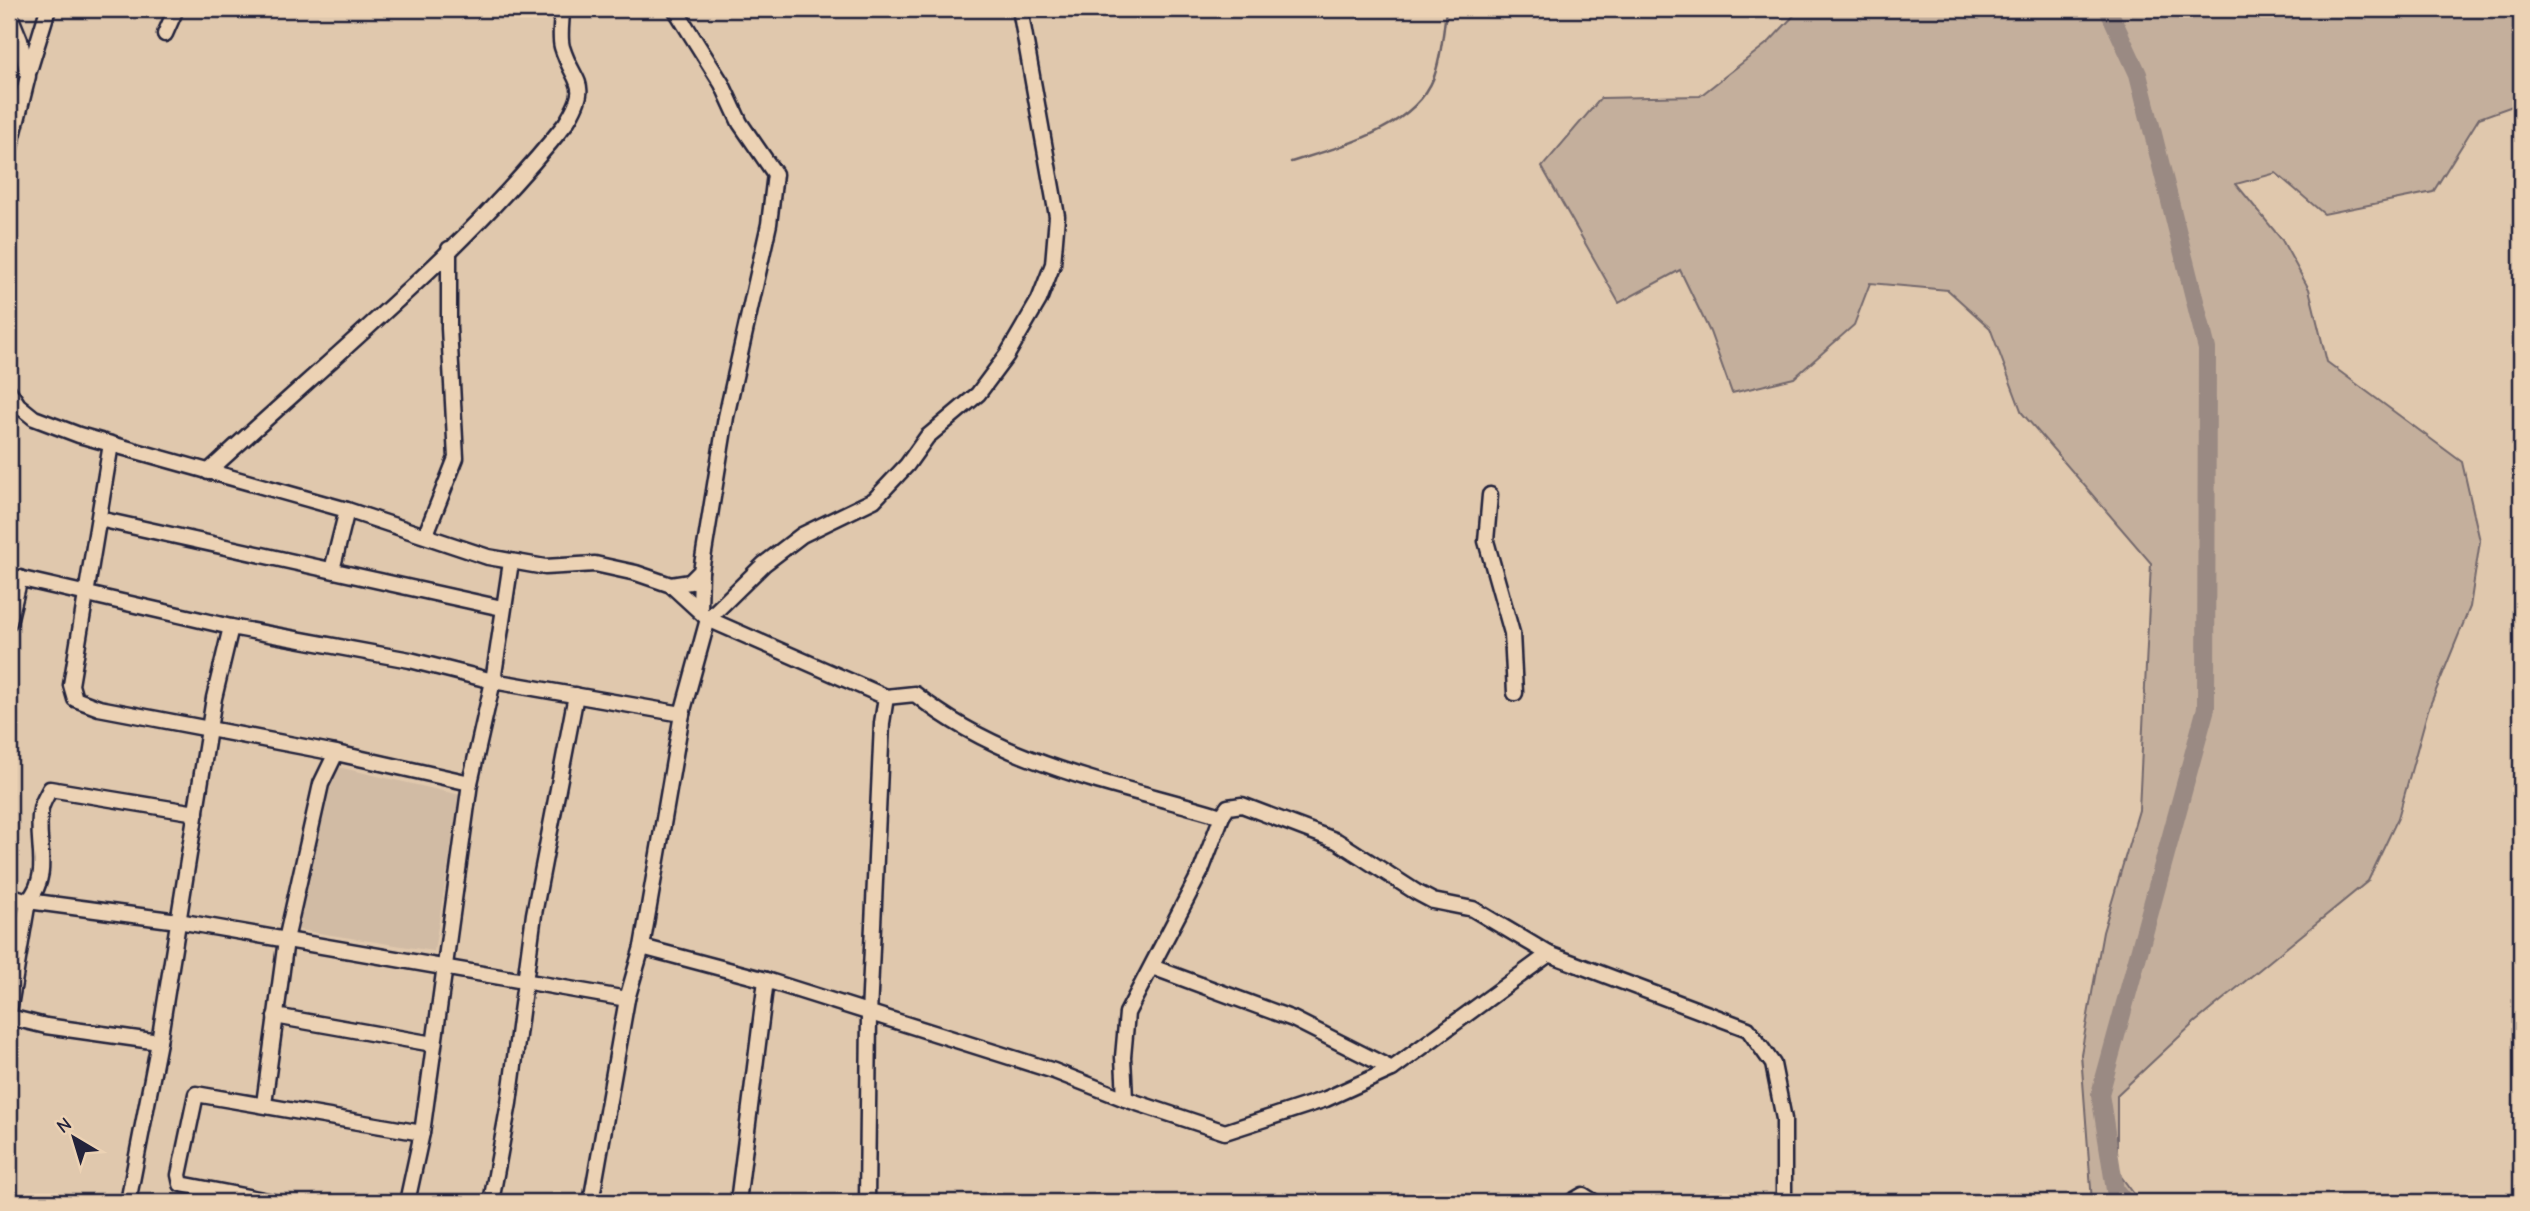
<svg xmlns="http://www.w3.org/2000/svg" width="2530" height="1211" font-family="'Comic Neue',sans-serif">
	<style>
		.built { fill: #d1bba4 }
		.green { fill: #c4af9c; stroke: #73686c; stroke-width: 2 }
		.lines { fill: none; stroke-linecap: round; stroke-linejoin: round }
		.stream { stroke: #6a6066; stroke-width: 2.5 }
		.river { stroke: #9a8a83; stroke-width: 18 }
		.minor-casing { stroke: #22223b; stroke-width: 19 }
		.minor { stroke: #ecd2b4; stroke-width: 14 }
	</style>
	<rect width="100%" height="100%" fill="#e0c8ad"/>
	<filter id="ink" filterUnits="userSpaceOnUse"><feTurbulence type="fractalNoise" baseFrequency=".0143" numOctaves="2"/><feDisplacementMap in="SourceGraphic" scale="14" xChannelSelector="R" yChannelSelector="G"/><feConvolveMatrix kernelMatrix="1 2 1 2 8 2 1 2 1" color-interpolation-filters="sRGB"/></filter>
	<g filter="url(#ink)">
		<!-- built -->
		<path class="built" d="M334 766 460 795 434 951 293 929Z"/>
		<!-- green -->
		<path class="green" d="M1800 9H2521V103L2479 118 2433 192 2324 214 2276 173 2236 184 2282 240 2309 289 2327 362 2462 462 2480 541 2470 607 2428 710 2398 818 2368 881 2194 1023 2117 1095V1171L2140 1202H2092L2081 1054 2103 932 2139 810 2151 563 2022 413 1990 328 1948 290 1870 283 1854 325 1794 378 1732 393 1710 332 1680 270 1619 303 1542 167 1601 98 1700 96 1770 41Z"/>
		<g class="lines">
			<!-- stream -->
			<path class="stream" d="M1291 162C1339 147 1414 129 1434 77 1441 57 1444 30 1446 9"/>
			<!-- river -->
			<path class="river" d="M2108 9 2138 74 2207 349 2206 708 2100 1094 2115 1190 2125 1202"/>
			<!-- minor casing -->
			<g class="minor-casing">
				<g id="minor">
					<path d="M9 13 20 40 28 76 9 152"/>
					<path d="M165 34 176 9"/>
					<path d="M29 71 48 9"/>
					<path d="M9 391 18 405 34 418 79 435 347 510 488 557 545 567 595 564 636 573 671 585 708 619 886 697 915 694C1004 766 1116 784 1222 816"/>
					<path d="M111 444 71 685 75 699 99 708 336 753 470 783"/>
					<path d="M208 472C328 360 465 251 566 123 592 81 574 86 562 47 559 36 562 21 562 9"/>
					<path d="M1490 495 1486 541 1512 633 1515 693"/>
					<path d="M99 519 502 608"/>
					<path d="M426 534 456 458 449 328V249"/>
					<path d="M332 570 347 510"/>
					<path d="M9 576 231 627 410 660 493 681 682 714"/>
					<path d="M671 585 690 582 701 571 726 417 769 224 775 174 740 123 722 84 675 9"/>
					<path d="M700 610 701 571"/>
					<path d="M9 622 20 578"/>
					<path d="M9 895 28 901 178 921 627 999"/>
					<path d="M642 947 766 980 1054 1071 1125 1099 1123 1057 1127 1013 1201 871 1222 816 1228 807 1242 805 1337 841 1416 892 1433 901 1473 909 1549 954 1748 1029 1773 1064 1784 1119V1202"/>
					<path d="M1152 967 1293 1019 1392 1069"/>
					<path d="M9 1012 28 901C53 873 34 841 41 809 42 803 47 795 50 789L196 813"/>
					<path d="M275 1016 433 1044"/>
					<path d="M9 1017 46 1026 159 1042"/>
					<path d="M1125 1099 1225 1132 1326 1099 1392 1069 1549 954"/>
					<path d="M264 1104 286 940 321 784 336 753"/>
					<path d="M128 1202 159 1042 214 698 231 627"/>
					<path d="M273 1202 181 1184 179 1175 196 1094 422 1133"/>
					<path d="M407 1202 422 1133 470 783 493 681 511 562"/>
					<path d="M491 1202 509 1103 534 914 576 695"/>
					<path d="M591 1202 627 999 642 947 682 714 708 619 764 564 802 535 874 500 907 465 927 437 978 394 1007 355 1039 300 1053 264 1057 216 1020 9"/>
					<path d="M738 1202 766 980"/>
					<path d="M867 1202 869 1015 882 723 886 697"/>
					<path d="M1571 1202 1583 1195 1594 1202"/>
				</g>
			</g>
			<!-- minor -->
			<use href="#minor" class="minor"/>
		</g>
	</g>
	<!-- margin -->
	<rect width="2530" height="1211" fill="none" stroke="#ecd2b4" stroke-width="35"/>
	<rect x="18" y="18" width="2495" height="1176" fill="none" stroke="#22223b" stroke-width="2.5" filter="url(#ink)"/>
	<!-- north arrow -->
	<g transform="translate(74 1138) rotate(322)" stroke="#ecd2b4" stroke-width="5" paint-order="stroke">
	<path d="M0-5L12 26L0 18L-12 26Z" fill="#22223b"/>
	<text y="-10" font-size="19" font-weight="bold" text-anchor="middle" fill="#22223b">N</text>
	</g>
</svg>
